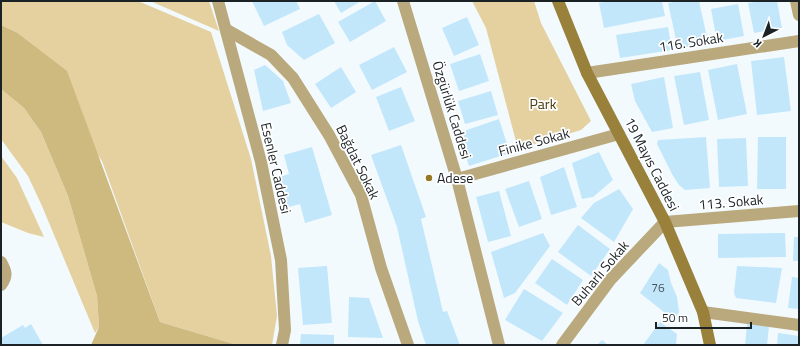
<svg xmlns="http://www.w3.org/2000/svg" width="800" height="346" font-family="'Titillium Web',sans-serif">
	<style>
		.green { fill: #e4d19f }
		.forest { fill: #ceb97f }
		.building { fill: #c2e7fb }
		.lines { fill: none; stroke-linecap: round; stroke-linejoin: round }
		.street { stroke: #b9a97d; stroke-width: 12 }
		.secondary { stroke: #9a813b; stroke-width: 12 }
		.poi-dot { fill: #967921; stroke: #fff; stroke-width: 1.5 }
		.labels { text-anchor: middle; stroke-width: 3.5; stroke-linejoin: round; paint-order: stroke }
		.number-label { font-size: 12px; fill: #45535a }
		.street-label { font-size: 14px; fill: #1b2225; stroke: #fff }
		.park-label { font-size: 14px; fill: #463707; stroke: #fff }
		.poi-label { font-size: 14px; fill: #1b2225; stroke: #fff; text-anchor: start }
	</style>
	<rect width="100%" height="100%" fill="#f3fafe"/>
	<!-- green -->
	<g class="green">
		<path d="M1 1H138L211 32 251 159 271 256 277 316 272 345H237L160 322 102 161 16 32 1 25Z"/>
		<path d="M150 1H209L219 31Z"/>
		<path d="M472 1H534L541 23 591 121 581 130 518 149 486 28Z"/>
		<path d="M1 89 24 108 41 132 68 196 97 296 99 327 95 333 42 206 28 176 1 139Z"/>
		<path d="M1 156 17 178 44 237 28 233 1 222Z"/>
	</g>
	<!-- forest -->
	<path class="forest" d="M1 25 16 32 67 71 160 322 237 345H91L99 327 97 296 68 196 41 132 24 108 1 89Z"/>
	<!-- building -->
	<g class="building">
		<path d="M252 1H296L300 9 264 26Z"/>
		<path d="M334 1H361L341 13Z"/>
		<path d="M375 1 386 21 350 42 338 22Z"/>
		<path d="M609 1H662L665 16 604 28 599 3Z"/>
		<path d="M679 1H699L708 42 678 49 668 3Z"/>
		<path d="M762 1H777L782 28 754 33 748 3Z"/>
		<path d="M738 4 744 36 717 41 711 9Z"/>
		<path d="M319 14 335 43 304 60 287 45 282 32Z"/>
		<path d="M467 17 479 45 454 56 442 28Z"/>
		<path d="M668 27 672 50 620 58 616 35Z"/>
		<path d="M394 47 407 72 372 90 359 65Z"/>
		<path d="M480 54 489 81 459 91 450 64Z"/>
		<path d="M784 57 791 111 757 115 751 61Z"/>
		<path d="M737 64 747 114 718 120 708 70Z"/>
		<path d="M265 65 283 81 291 103 263 111 254 70Z"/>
		<path d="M341 67 356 92 331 108 315 84Z"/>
		<path d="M700 72 709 120 684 125 674 76Z"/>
		<path d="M664 77 673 128 652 132 635 101 631 84Z"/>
		<path d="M401 87 415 121 389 131 376 97Z"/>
		<path d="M491 91 498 115 465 124 458 101Z"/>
		<path d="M499 119 510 153 469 166 458 133Z"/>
		<path d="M706 137 710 188 685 190 679 185 672 174 657 144 658 140Z"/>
		<path d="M758 137H786V189H757Z"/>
		<path d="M746 138 748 186 719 187 717 139Z"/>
		<path d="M401 145 426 217 421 219 443 312 447 311 460 345H426L418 321 397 227 371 155Z"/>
		<path d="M312 147 332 215 305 223 300 204 285 208 276 178 289 174 284 155Z"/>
		<path d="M599 152 613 180 593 197 582 199 572 163Z"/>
		<path d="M564 167 577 207 551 215 540 177Z"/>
		<path d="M529 181 542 219 519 227 505 189Z"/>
		<path d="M619 189 633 209 614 242 581 218 594 203Z"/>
		<path d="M499 191 511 236 488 242 476 197Z"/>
		<path d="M578 225 610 249 591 276 558 252Z"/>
		<path d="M543 233 550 246 515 293 504 298 491 252Z"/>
		<path d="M785 233 786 257 718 258V234Z"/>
		<path d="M794 237H799V261H793Z"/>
		<path d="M552 259 583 280 567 305 535 283Z"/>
		<path d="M659 263 668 270 671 283 677 297 679 312 674 320 640 293Z"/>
		<path d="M327 266 332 323 303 325 298 268Z"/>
		<path d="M737 266 782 268 776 303 736 298 734 293Z"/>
		<path d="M792 277 799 278V309L788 308Z"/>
		<path d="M524 289 563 313 542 341 505 320Z"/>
		<path d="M349 297 369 298 383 338 348 337Z"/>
		<path d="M660 322 677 334 676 345H643Z"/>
		<path d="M31 324 43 345H1V338L23 325 25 328Z"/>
		<path d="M747 324 769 326 767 345H745Z"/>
		<path d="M778 333 799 336V345H777Z"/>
		<path d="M301 334 334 335V345H300Z"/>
		<path d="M602 340 608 345H597Z"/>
	</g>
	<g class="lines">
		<!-- street -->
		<g class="street">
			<path d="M218 1 261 162 281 260 285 330 282 345"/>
			<path d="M403 1 457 179 499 345"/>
			<path d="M796 1 799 15"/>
			<path d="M227 30 271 55 293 78 329 135 361 195 381 268 408 345"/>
			<path d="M587 73 799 41"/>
			<path d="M457 179 619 134"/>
			<path d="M1 262C6 271 8 276 1 285"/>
			<path d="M703 312 799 325"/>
			<path d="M562 345 611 279 665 222 799 211"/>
		</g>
		<!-- secondary -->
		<path class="secondary" d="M558 1 587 73 665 222 703 312 710 345"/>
	</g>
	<!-- markers -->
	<circle class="poi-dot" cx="429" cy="178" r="4"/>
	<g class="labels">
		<!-- number labels -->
		<g class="number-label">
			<text x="658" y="292">76</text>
		</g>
		<!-- street labels -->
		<g class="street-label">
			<text transform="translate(691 42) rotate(-9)" y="5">116. Sokak</text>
			<text transform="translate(452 110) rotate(73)" y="5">Özgürlük Caddesi</text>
			<text transform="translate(534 142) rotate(-15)" y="5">Finike Sokak</text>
			<text transform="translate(358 162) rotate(64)" y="5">Bağdat Sokak</text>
			<text transform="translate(652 164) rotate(63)" y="5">19 Mayıs Caddesi</text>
			<text transform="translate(276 168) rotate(77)" y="5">Esenler Caddesi</text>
			<text transform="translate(731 202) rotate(-5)" y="5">113. Sokak</text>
			<text transform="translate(600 273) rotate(-50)" y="5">Buharlı Sokak</text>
		</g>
		<!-- park labels -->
		<g class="park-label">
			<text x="543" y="109">Park</text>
		</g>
		<!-- poi labels -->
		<g class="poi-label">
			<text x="437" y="183">Adese</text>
		</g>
	</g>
	<!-- border -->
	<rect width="800" height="346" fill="none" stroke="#1b2225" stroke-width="4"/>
	<!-- north arrow -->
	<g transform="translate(764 36) rotate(222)" stroke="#ffffff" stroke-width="3" paint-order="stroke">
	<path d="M0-3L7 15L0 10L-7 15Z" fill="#1b2225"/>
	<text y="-6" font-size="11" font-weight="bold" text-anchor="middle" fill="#1b2225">K</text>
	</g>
	<!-- scale -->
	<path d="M656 322v6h95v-6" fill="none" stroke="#1b2225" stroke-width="2"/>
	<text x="662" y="322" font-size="12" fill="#1b2225" stroke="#ffffff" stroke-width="3" paint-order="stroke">50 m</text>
</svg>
